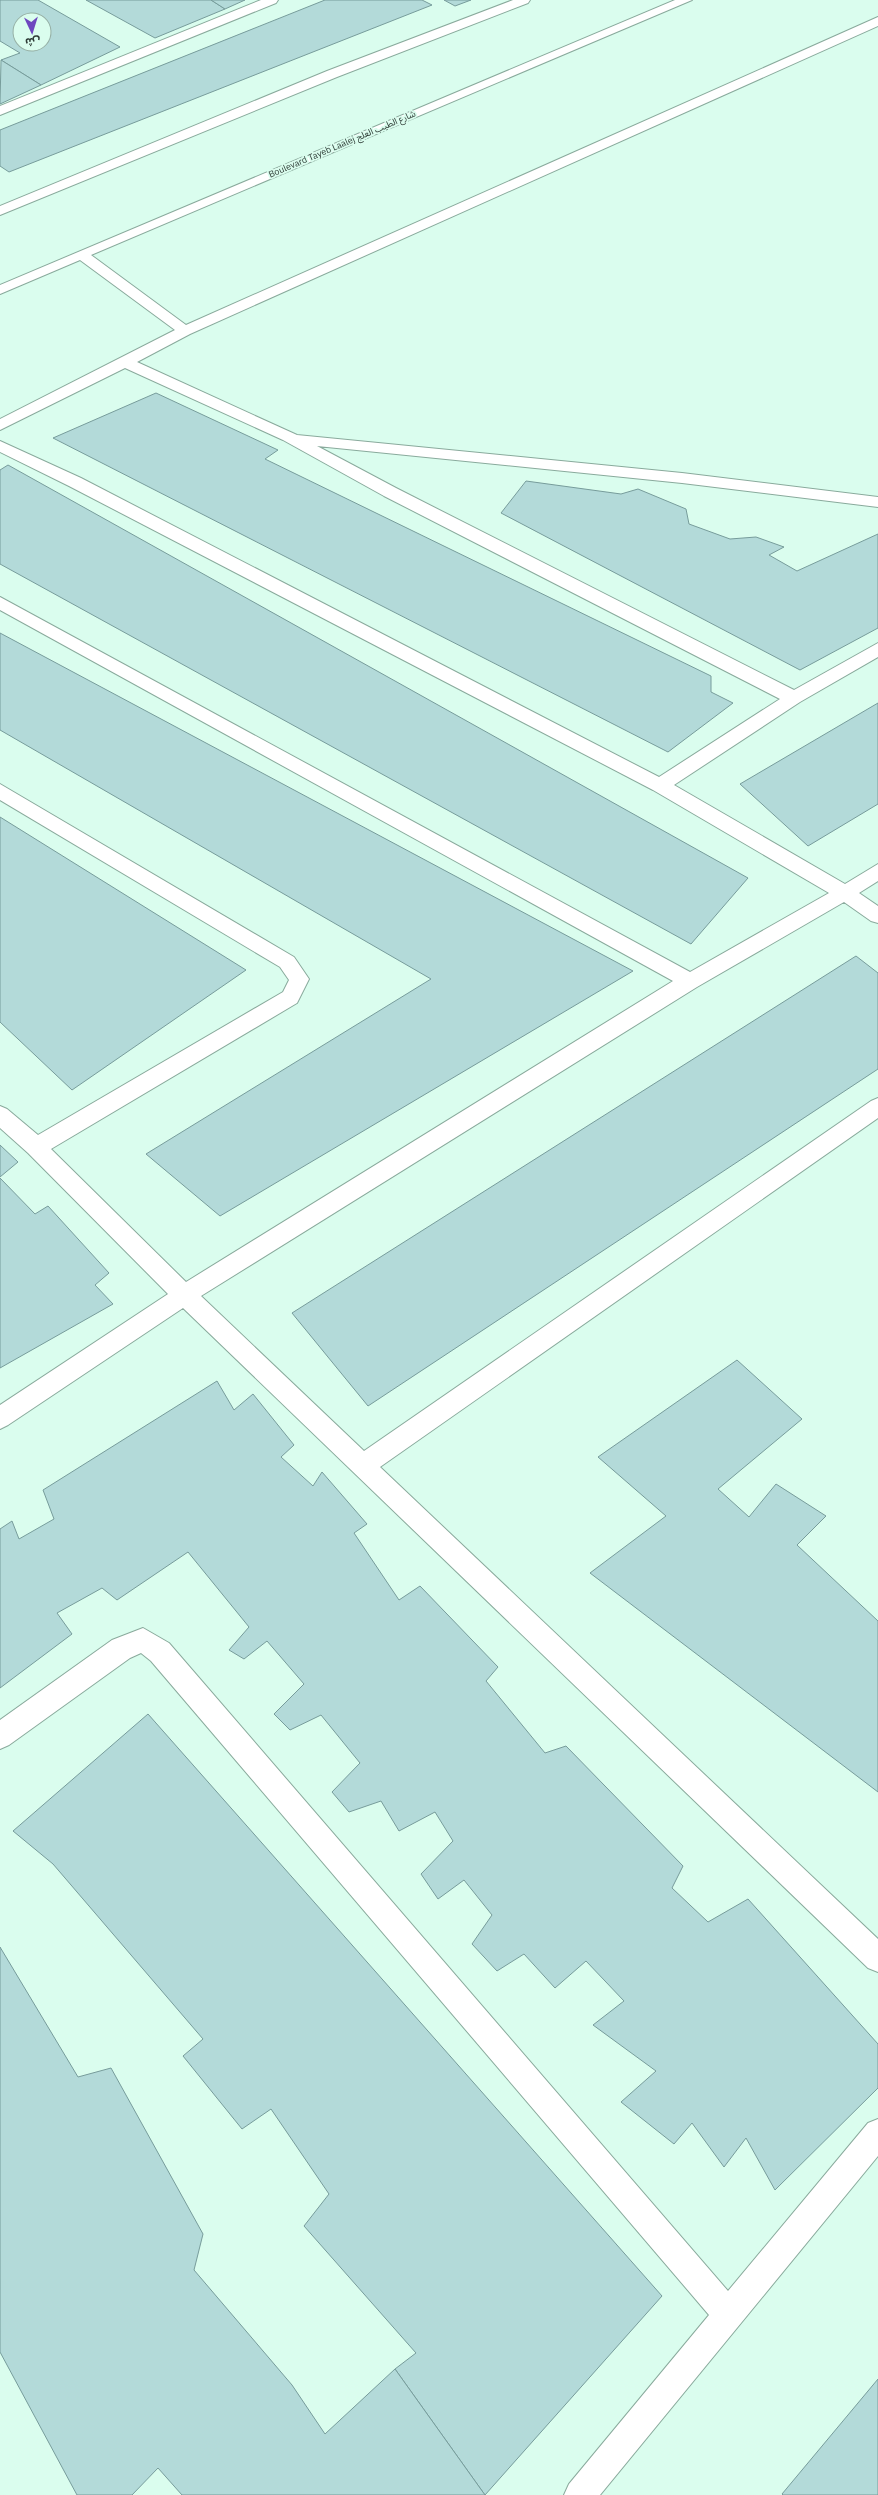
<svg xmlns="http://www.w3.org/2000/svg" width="878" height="2495" font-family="'IBM Plex Sans','Noto Sans Arabic',sans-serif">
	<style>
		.building { fill: #b3dad9; stroke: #779c9b; fill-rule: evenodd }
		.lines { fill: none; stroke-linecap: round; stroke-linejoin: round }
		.street-casing { stroke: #89aa9c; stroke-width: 2 }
		.street { fill: #fff; fill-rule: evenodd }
		.labels { text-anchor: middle; stroke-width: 3.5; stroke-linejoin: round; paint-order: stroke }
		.far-street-label { font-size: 9px; fill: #2f3d37; stroke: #dafdee }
	</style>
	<rect width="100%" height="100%" fill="#dafdee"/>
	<!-- building -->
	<g class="building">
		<path d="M0 0H38L120 47 41 85 1 60 20 53 0 41ZM20 20H44V44H20Z"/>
		<path d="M86 0H211L225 9 155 38Z"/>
		<path d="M211 0H245L225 9Z"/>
		<path d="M325 0H422L432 5 9 172 0 166V130Z"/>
		<path d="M444 0H471L455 6Z"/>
		<path d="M1 60 41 85 0 104Z"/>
		<path d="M156 393 278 450 265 459 711 676V692L733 703 668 752 53 438Z"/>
		<path d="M8 465 748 878 691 944 0 564V470Z"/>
		<path d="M526 481 621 494 638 489 686 509 689 524 730 539 756 537 784 547 769 555 797 571 878 534V628L800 670 501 513Z"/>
		<path d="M0 633 633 971 220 1216 146 1154 431 979 0 730Z"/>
		<path d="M878 703V804L808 846 740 784Z"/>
		<path d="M0 817 246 970 72 1090 0 1022Z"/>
		<path d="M856 956 878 973V1069L368 1406 292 1313Z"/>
		<path d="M0 1145 18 1162 0 1177Z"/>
		<path d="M0 1178 35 1214 48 1206 109 1273 95 1285 113 1304 0 1368Z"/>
		<path d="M737 1360 802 1419 718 1489 749 1517 776 1484 826 1516 797 1545 878 1621V1792L590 1573 666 1516 598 1457Z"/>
		<path d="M217 1381 234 1410 253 1394 294 1445 281 1457 313 1486 322 1472 367 1524 354 1533 399 1600 420 1586 498 1667 486 1681 545 1753 566 1746 683 1866 672 1888 708 1922 748 1899 878 2044V2088L775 2190 746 2138 724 2167 692 2123 674 2144 621 2102 656 2071 593 2025 624 2001 586 1961 555 1988 524 1954 497 1971 472 1944 492 1915 464 1880 438 1899 421 1874 453 1841 435 1812 399 1831 381 1801 349 1812 332 1792 360 1763 321 1715 290 1730 274 1714 304 1684 267 1641 244 1659 229 1650 249 1627 188 1552 117 1600 102 1588 57 1613 72 1634 0 1688V1529L12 1521 19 1539 54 1519 43 1490Z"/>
		<path d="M148 1714 662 2296 485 2495 395 2369 416 2353 304 2226 329 2194 271 2109 242 2129 183 2056 203 2039 53 1864 13 1831Z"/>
		<path d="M0 1947 78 2077 111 2068 203 2234 194 2270 292 2385 325 2434 395 2369 485 2495H182L158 2468 132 2495H77L0 2352Z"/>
		<path d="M878 2379V2495H783L782 2494Z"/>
	</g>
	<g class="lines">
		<!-- street casing -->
		<g class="street-casing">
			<g id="street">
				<path d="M261 0H278L276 3 0 115V106Z"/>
				<path d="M513 0H530L528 3 337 77 0 215V206L327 71Z"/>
				<path d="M675 0H692L91 255 186 325 878 17V26L190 334 137 362 297 435 682 473 878 497V507L682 483 317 446 396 488 794 690 878 643V657L800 702 674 785 845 884 878 864V881L859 893 878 906V923L871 921 844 902 697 987 201 1296 364 1451 871 1101 878 1098V1118L380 1467 878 1939V1972L868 1968 183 1308 8 1425 0 1429V1405L168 1294 28 1153 0 1128V1106L7 1109 38 1135 283 992 289 980 280 967 0 800V784L294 957 309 979 297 1003 51 1149 186 1282 673 981 0 610V597L690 972 829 893 653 790 69 486 0 452V441L81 478 659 777 780 699 384 496 283 440 125 368 0 430V419L175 330 80 260 0 294V285Z"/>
				<path d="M143 1628 169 1643 728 2291 868 2123 878 2119V2156L600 2495H564L569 2484 709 2315 151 1661 141 1653 130 1658 9 1745 0 1749V1720L112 1640Z"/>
			</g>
		</g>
		<!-- street -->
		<use href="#street" class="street"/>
	</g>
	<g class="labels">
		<!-- far-street labels -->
		<g class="far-street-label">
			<text transform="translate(342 144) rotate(-23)" y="3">Boulevard Tayeb Laalej شارع الطيب العلج</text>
		</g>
	</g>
	<!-- north arrow -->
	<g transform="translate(32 32) rotate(176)"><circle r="19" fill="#dafdee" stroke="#96b0a5"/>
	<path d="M0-3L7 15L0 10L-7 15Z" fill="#6e47bf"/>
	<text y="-6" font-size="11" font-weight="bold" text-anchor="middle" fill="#2f3d37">ش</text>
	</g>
</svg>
